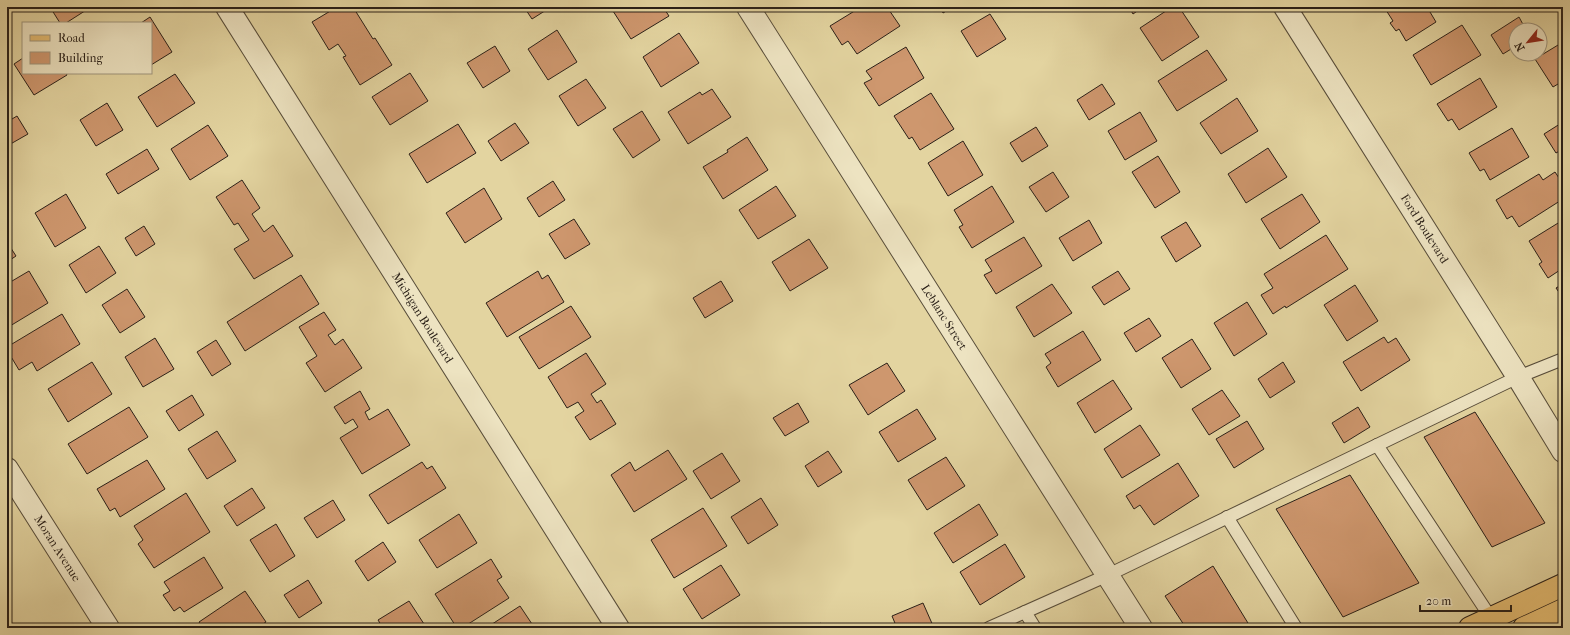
<svg xmlns="http://www.w3.org/2000/svg" width="1570" height="635" font-family="'IM FELL French Canon',serif">
	<style>
		.building { fill: #ce976e; stroke: #2a2018 }
		.lines { fill: none; stroke-linecap: round; stroke-linejoin: round }
		.service-casing { stroke: #584d3a; stroke-width: 14 }
		.minor-casing { stroke: #584d3a; stroke-width: 24 }
		.primary-casing { stroke: #2a2018; stroke-width: 24 }
		.service { stroke: #ede3c1; stroke-width: 12 }
		.minor { stroke: #ede3c1; stroke-width: 22 }
		.primary { stroke: #e2ba70; stroke-width: 22 }
		.labels { text-anchor: middle; stroke-width: 3.5; stroke-linejoin: round; paint-order: stroke }
		.street-label { font-size: 12px; fill: #2a2018; stroke: #ede3c1 }
	</style>
	<rect width="100%" height="100%" fill="#e3d4a0"/>
	<filter id="stains"><feTurbulence type="fractalNoise" baseFrequency=".005" numOctaves="4"/><feColorMatrix values="0 0 0 0 .2 0 0 0 0 .09 0 0 0 0 .02 0 0 0 .5 -.17"/></filter>
	<radialGradient id="worn" r=".72"><stop offset=".6" stop-color="#630" stop-opacity="0"/><stop offset="1" stop-color="#630" stop-opacity=".3"/></radialGradient>
	<!-- building -->
	<g class="building">
		<path d="M50 7H91L66 23H60Z"/>
		<path d="M337 7H353L373 39 375 38 392 65 360 85 343 57 346 56 338 44 329 50 312 22Z"/>
		<path d="M524 7H551L532 19Z"/>
		<path d="M619 7H663L669 16 631 39 613 11Z"/>
		<path d="M861 7H887L900 26 857 54 848 41 842 45 830 26Z"/>
		<path d="M940 7H953L943 13Z"/>
		<path d="M1129 7H1143L1133 14Z"/>
		<path d="M1172 7H1179L1199 37 1162 61 1140 28Z"/>
		<path d="M1384 7H1427L1436 22 1406 41 1399 29 1396 31 1390 23 1393 21Z"/>
		<path d="M990 14 1006 39 977 57 961 31Z"/>
		<path d="M150 17 172 52 151 65V23H141Z"/>
		<path d="M1519 17 1526 30H1516V46L1503 54 1491 35Z"/>
		<path d="M1462 25 1481 55 1431 85 1413 55Z"/>
		<path d="M557 30 577 62 548 80 528 49Z"/>
		<path d="M679 33 699 63 661 87 643 57Z"/>
		<path d="M1563 42V81L1553 87 1535 59Z"/>
		<path d="M495 46 510 71 483 88 467 63Z"/>
		<path d="M906 47 924 78 879 106 864 83 872 79 866 71Z"/>
		<path d="M1207 50 1227 80 1177 111 1158 81Z"/>
		<path d="M23 58V73H66L67 75 34 95 14 64Z"/>
		<path d="M410 73 428 101 390 125 372 97Z"/>
		<path d="M175 74 195 103 157 127 138 97Z"/>
		<path d="M1480 78 1497 107 1459 130 1452 119 1448 121 1437 104Z"/>
		<path d="M586 79 606 108 578 126 559 96Z"/>
		<path d="M1102 84 1115 104 1089 120 1077 100Z"/>
		<path d="M712 89 731 117 688 144 668 112 700 92 702 95Z"/>
		<path d="M931 93 954 129 920 150 912 137 909 139 894 116Z"/>
		<path d="M1237 98 1258 131 1221 154 1200 123Z"/>
		<path d="M107 103 123 130 96 146 80 120Z"/>
		<path d="M642 111 660 140 633 158 613 129Z"/>
		<path d="M1140 112 1157 141 1125 160 1108 131Z"/>
		<path d="M17 116 28 134 7 146V122Z"/>
		<path d="M1563 122V149L1556 153 1544 134Z"/>
		<path d="M515 123 529 143 501 161 488 141Z"/>
		<path d="M458 124 476 153 427 183 409 154Z"/>
		<path d="M208 125 228 156 190 180 171 149Z"/>
		<path d="M1036 127 1048 146 1022 162 1010 143Z"/>
		<path d="M1512 128 1529 157 1490 180 1484 169 1480 171 1469 153Z"/>
		<path d="M747 137 768 170 723 199 703 167 728 152 727 150Z"/>
		<path d="M963 141 983 175 948 196 928 163Z"/>
		<path d="M1268 148 1287 177 1246 203 1228 174Z"/>
		<path d="M147 149 159 169 118 194 106 174Z"/>
		<path d="M1158 156 1180 192 1155 208 1132 172Z"/>
		<path d="M1053 172 1069 197 1046 212 1029 187Z"/>
		<path d="M1555 172 1563 184V199L1519 227 1512 216 1507 219 1496 200 1539 174 1543 180Z"/>
		<path d="M242 180 260 208 252 214 264 232 273 225 293 256 254 279 234 249 249 240 238 223 234 225 216 197Z"/>
		<path d="M553 181 565 200 539 217 527 198Z"/>
		<path d="M776 186 796 216 758 239 739 210Z"/>
		<path d="M992 186 1014 222 972 248 959 227 963 225 954 210Z"/>
		<path d="M484 188 502 219 465 243 446 213Z"/>
		<path d="M66 194 86 228 55 247 35 213Z"/>
		<path d="M1302 194 1320 222 1280 249 1261 219Z"/>
		<path d="M574 219 590 244 565 259 549 234Z"/>
		<path d="M1089 220 1102 243 1073 261 1059 238Z"/>
		<path d="M1563 220V268L1548 278 1539 264 1542 262 1529 241Z"/>
		<path d="M1186 222 1201 246 1176 262 1161 237Z"/>
		<path d="M144 226 155 244 136 256 125 238Z"/>
		<path d="M1326 235 1348 269 1286 308 1285 306 1273 314 1261 295 1273 288 1264 274Z"/>
		<path d="M1024 237 1042 266 996 294 984 275 992 271 985 260Z"/>
		<path d="M809 239 828 268 790 291 772 262Z"/>
		<path d="M7 242 16 256 7 262Z"/>
		<path d="M99 246 116 273 86 293 69 265Z"/>
		<path d="M29 271 48 303 10 326 7 322V284Z"/>
		<path d="M538 271 542 279 548 275 564 302 507 337 486 303Z"/>
		<path d="M1118 271 1130 289 1104 305 1092 287Z"/>
		<path d="M301 275 319 304 245 351 227 322Z"/>
		<path d="M721 281 733 301 705 318 693 298Z"/>
		<path d="M1052 284 1072 313 1034 337 1016 307Z"/>
		<path d="M1563 284V298L1556 288Z"/>
		<path d="M1355 285 1378 321 1347 341 1324 305Z"/>
		<path d="M127 289 145 317 120 333 102 305Z"/>
		<path d="M1247 302 1267 334 1234 356 1214 323Z"/>
		<path d="M571 306 591 337 539 369 519 337Z"/>
		<path d="M324 312 336 330 328 335 335 345 343 339 362 368 325 392 306 363 317 356 299 327Z"/>
		<path d="M62 314 80 344 37 371 32 362 19 370 7 350V347Z"/>
		<path d="M1149 318 1161 336 1136 352 1124 333Z"/>
		<path d="M1083 331 1101 360 1058 387 1046 367 1051 363 1045 354Z"/>
		<path d="M1384 337 1388 343 1396 338 1410 360 1361 391 1343 362Z"/>
		<path d="M155 338 174 369 143 387 125 357Z"/>
		<path d="M1192 339 1211 369 1181 388 1162 358Z"/>
		<path d="M216 340 231 364 212 376 197 352Z"/>
		<path d="M586 353 606 384 591 394 597 403 601 400 616 424 590 440 575 417 584 411 578 402 567 408 548 377Z"/>
		<path d="M92 362 112 394 68 422 48 389Z"/>
		<path d="M1283 362 1295 382 1270 398 1258 379Z"/>
		<path d="M887 363 905 391 868 415 849 385Z"/>
		<path d="M1113 380 1132 409 1095 433 1077 403Z"/>
		<path d="M1222 390 1240 416 1209 435 1192 409Z"/>
		<path d="M360 391 370 409 365 412 369 420 388 409 410 445 362 474 340 438 358 427 353 419 345 424 334 407Z"/>
		<path d="M192 395 204 415 179 431 166 411Z"/>
		<path d="M798 403 809 422 785 436 773 418Z"/>
		<path d="M129 407 148 437 87 474 68 444Z"/>
		<path d="M1358 407 1370 427 1344 443 1332 423Z"/>
		<path d="M917 409 936 439 898 462 879 432Z"/>
		<path d="M1475 412 1545 523 1492 547 1424 437Z"/>
		<path d="M1247 421 1264 449 1234 468 1216 439Z"/>
		<path d="M1140 425 1160 455 1122 478 1104 449Z"/>
		<path d="M217 431 236 461 207 479 188 449Z"/>
		<path d="M668 450 687 479 634 512 611 475 630 462 635 471Z"/>
		<path d="M828 451 842 472 818 487 805 466Z"/>
		<path d="M722 453 740 481 711 499 693 471Z"/>
		<path d="M946 457 965 486 927 510 908 480Z"/>
		<path d="M147 460 165 489 120 517 115 508 110 511 97 489Z"/>
		<path d="M422 462 427 469 432 466 446 488 388 524 369 495Z"/>
		<path d="M1178 463 1199 496 1154 525 1140 505 1134 509 1126 496Z"/>
		<path d="M1350 475 1419 583 1343 617 1276 509Z"/>
		<path d="M252 488 265 508 237 526 224 506Z"/>
		<path d="M186 493 210 532 154 568 138 544 143 540 134 526Z"/>
		<path d="M761 498 778 525 748 544 731 517Z"/>
		<path d="M333 500 345 520 317 538 304 518Z"/>
		<path d="M979 504 998 535 953 563 934 533Z"/>
		<path d="M703 508 727 546 674 578 651 540Z"/>
		<path d="M459 514 477 543 437 568 419 540Z"/>
		<path d="M276 524 295 556 270 572 250 540Z"/>
		<path d="M383 542 396 562 368 581 355 561Z"/>
		<path d="M1005 544 1025 577 980 605 960 572Z"/>
		<path d="M204 557 223 588 184 612 180 607 174 611 163 595 170 591 164 582Z"/>
		<path d="M491 559 502 577 497 580 509 598 462 628H457L435 594Z"/>
		<path d="M721 565 740 595 702 619 683 589Z"/>
		<path d="M1213 566 1251 628H1186L1165 596Z"/>
		<path d="M308 580 322 603 299 618 284 595Z"/>
		<path d="M245 591 266 622 256 628H203L199 622Z"/>
		<path d="M409 601 426 627 424 628H383L378 620Z"/>
		<path d="M923 603 934 628H897L892 616Z"/>
		<path d="M520 606 532 624 526 627 527 628H486Z"/>
		<path d="M7 616 15 628H7Z"/>
		<path d="M821 623 824 628H813Z"/>
	</g>
	<g class="lines">
		<!-- service casing -->
		<g class="service-casing">
			<g id="service">
				<path d="M1377 445 1491 618"/>
				<path d="M1227 517 1296 628"/>
				<path d="M1025 612 1035 628"/>
				<path d="M989 628 1108 575 1518 377 1563 359"/>
			</g>
		</g>
		<!-- minor casing -->
		<g class="minor-casing">
			<g id="minor">
				<path id="s1" d="M227 7 618 628"/>
				<path id="s2" d="M748 7 1141 628"/>
				<path id="s3" d="M1285 7 1518 377 1563 451"/>
				<path id="s4" d="M7 469 108 628"/>
			</g>
		</g>
		<!-- primary casing -->
		<g class="primary-casing">
			<g id="primary">
				<path d="M1470 628 1563 585"/>
				<path d="M1524 628 1563 610"/>
			</g>
		</g>
		<!-- service -->
		<use href="#service" class="service"/>
		<!-- minor -->
		<use href="#minor" class="minor"/>
		<!-- primary -->
		<use href="#primary" class="primary"/>
	</g>
	<g class="labels">
		<!-- street labels -->
		<g class="street-label">
			<text dy="4" stroke="none"><textPath href="#s3" startOffset="262">Ford Boulevard</textPath></text>
			<text dy="4" stroke="none"><textPath href="#s2" startOffset="367">Leblanc Street</textPath></text>
			<text dy="4" stroke="none"><textPath href="#s1" startOffset="367">Michigan Boulevard</textPath></text>
			<text dy="4" stroke="none"><textPath href="#s4" startOffset="94">Moran Avenue</textPath></text>
		</g>
	</g>
	<!-- margin -->
	<rect width="1570" height="635" fill="none" stroke="#e3d4a0" stroke-width="24"/>
	<rect x="8" y="8" width="1554" height="619" fill="none" stroke="#2a2018" stroke-width="2"/>
	<rect x="12" y="12" width="1546" height="611" fill="none" stroke="#2a2018"/>
	<!-- legend -->
	<rect x="22" y="22" width="130" height="52" fill="#ede3c1" stroke="#9f957d"/>
	<rect x="30" y="35" width="20" height="6" fill="#e2ba70" stroke="#9f957d"/>
	<text x="58" y="42" font-size="12" fill="#2a2018">Road</text>
	<rect x="30" y="52" width="20" height="12" fill="#ce976e" stroke="#9f957d"/>
	<text x="58" y="62" font-size="12" fill="#2a2018">Building</text>
	<!-- north arrow -->
	<g transform="translate(1528 42) rotate(240)"><circle r="19" fill="#ede3c1" stroke="#9f957d"/>
	<path d="M0-3L7 15L0 10L-7 15Z" fill="#8f2418"/>
	<text y="-6" font-size="11" font-weight="bold" text-anchor="middle" fill="#2a2018">N</text>
	</g>
	<!-- scale -->
	<path d="M1420 605v6h91v-6" fill="none" stroke="#2a2018" stroke-width="2"/>
	<text x="1426" y="605" font-size="12" fill="#2a2018" stroke="#ede3c1" stroke-width="3" paint-order="stroke">20 m</text>
	<rect width="100%" height="100%" filter="url(#stains)"/>
	<rect width="100%" height="100%" fill="url(#worn)"/>
</svg>
